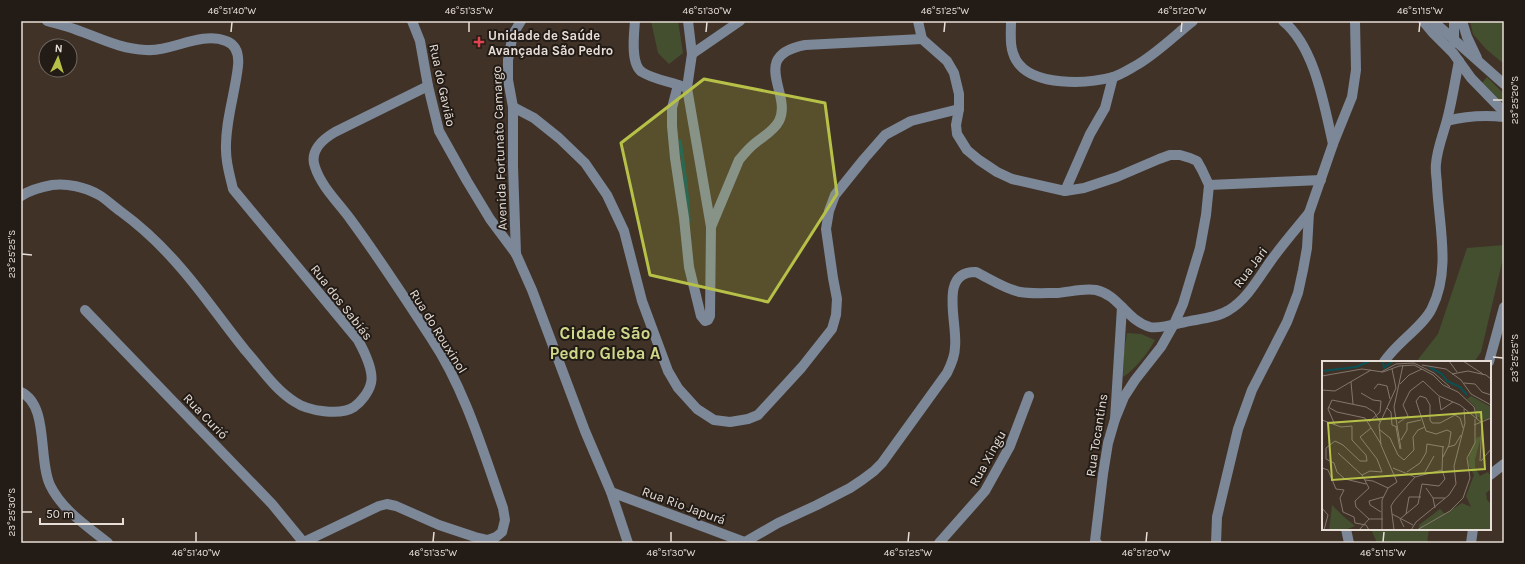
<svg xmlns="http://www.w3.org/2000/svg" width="1525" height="564" font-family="Karla,sans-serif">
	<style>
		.green { fill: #444f30 }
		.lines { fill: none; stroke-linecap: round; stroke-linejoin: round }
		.stream { stroke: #085256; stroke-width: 3.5 }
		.minor { stroke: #7c8798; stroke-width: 10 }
		.marked { fill: #b7c148; fill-opacity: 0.2; stroke: #b7c148; stroke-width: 3; stroke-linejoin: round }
		.ticks { fill: none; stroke: #e7ded7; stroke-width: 1.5 }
		.health-dot { fill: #e0444e; stroke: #221b16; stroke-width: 1.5 }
		.labels { text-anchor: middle; stroke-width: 4; stroke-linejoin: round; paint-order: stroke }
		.poi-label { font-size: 13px; font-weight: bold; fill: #e7ded7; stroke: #221b16; text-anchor: start }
		.street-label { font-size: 13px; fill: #e7ded7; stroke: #221b16 }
		.district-label { font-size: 17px; font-weight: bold; fill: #cfd88a; stroke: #221b16 }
		.inset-river { fill: none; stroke: #085256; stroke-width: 2 }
		.inset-road { fill: none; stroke: #83776d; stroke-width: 1 }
		.view { fill: #b7c148; fill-opacity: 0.15; stroke: #b7c148; stroke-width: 2 }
		.inset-edge { fill: none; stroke: #e7ded7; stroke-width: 2 }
		.neatline { fill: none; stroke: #e7ded7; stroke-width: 1.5 }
		.ticks-label { font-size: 10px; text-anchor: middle; fill: #e7ded7 }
	</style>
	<rect width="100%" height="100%" fill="#403227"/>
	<!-- green -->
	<g class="green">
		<path d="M651 21H678L683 53 669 64 658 53Z"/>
		<path d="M1470 21H1504V64L1486 49 1473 34Z"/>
		<path d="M1487 77 1504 94V107L1482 83Z"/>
		<path d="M1504 245V254L1481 352 1474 362H1416L1438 334 1467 248Z"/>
		<path d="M1127 333 1141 334 1155 340C1149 352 1134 370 1123 377L1124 350Z"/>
		<path d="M1371 529H1429L1427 543H1377Z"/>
	</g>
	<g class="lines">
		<!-- stream -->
		<path class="stream" d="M680 141 686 184 689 221"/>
		<!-- minor -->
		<g class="minor">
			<path d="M412 21 420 41 428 86 439 131 467 181 490 219 516 254"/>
			<path d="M521 21 513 34 508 60V80L513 107V166L516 254 532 290 585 431 611 492 628 543"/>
			<path d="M635 21C634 34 630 64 642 72 652 79 672 82 684 87"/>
			<path d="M918 21 922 39 947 61 954 73 959 94V109L956 125 957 134 967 150 979 160 997 172 1012 179 1065 191 1084 188 1117 177 1159 159 1170 155H1180L1190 158 1197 161 1202 170 1209 185 1206 215 1200 248 1183 304 1174 324 1161 347 1135 380 1124 397 1115 419"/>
			<path d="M1011 21C1011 34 1009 48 1016 60 1032 87 1087 84 1113 77 1120 75 1128 70 1135 66 1155 55 1175 35 1193 21"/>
			<path d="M1283 21C1315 47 1324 105 1333 144"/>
			<path d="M1423 21 1433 33 1453 53 1471 78 1504 112"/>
			<path d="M1433 21 1504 84"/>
			<path d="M1454 21V43"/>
			<path d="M1462 21 1467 37 1477 58"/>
			<path d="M692 54 740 21"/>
			<path d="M678 85 672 108V126L675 158 684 218 689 267 701 316 705 321 708 320 710 316 711 227 687 88 692 54 688 21"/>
			<path d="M513 107 534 118 559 138 585 163 607 195 624 231 642 301 668 371 678 388 697 409 714 420 730 422 748 419 758 415 802 367 832 329 836 315 837 299 833 278 826 229 829 211 835 195 864 159 885 135 911 121 959 109"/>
			<path d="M1447 121C1466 116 1484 115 1504 117"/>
			<path d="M1209 185 1321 180"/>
			<path d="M1065 191 1090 134 1105 108 1113 77"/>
			<path d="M21 196C30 190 41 187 52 185 67 183 85 187 99 195 106 199 113 206 120 211 142 227 162 246 180 267 203 293 223 323 245 350 261 368 275 390 295 402 308 411 340 416 354 407 361 402 369 392 371 383 374 371 364 351 358 340L233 189C230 176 226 164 226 150 225 122 235 94 238 66 239 56 237 45 226 41 200 31 172 52 146 50 120 49 100 38 77 30 67 26 57 24 47 21"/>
			<path d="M711 227 739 160C744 154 748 149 754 144 761 138 774 131 779 121 793 94 748 56 805 45L922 39"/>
			<path d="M85 310 272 504 304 543"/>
			<path d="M1384 362C1396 343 1424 326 1432 308 1451 270 1439 226 1437 185 1437 179 1435 171 1436 164 1437 149 1443 135 1447 120 1452 101 1455 81 1459 61"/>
			<path d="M1489 362 1504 307"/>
			<path d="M21 392C49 405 38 459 50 485 62 510 87 526 108 543"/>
			<path d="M1490 475 1504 464"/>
			<path d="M611 492 747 543"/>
			<path d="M1346 529 1349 543"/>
			<path d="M304 542 379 506 387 504 396 506 439 525 475 537 488 540 496 537 502 532 505 520 503 508C483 451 465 389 431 338 405 298 379 258 351 220 339 203 322 188 315 167 309 151 323 139 335 132L428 86"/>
			<path d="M745 542 778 523 817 505 850 488 862 480 874 471 882 463 947 373C951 365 955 356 955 347 958 323 938 271 976 272 990 279 1005 289 1020 292 1031 294 1045 293 1057 293 1070 292 1083 288 1096 290 1119 295 1126 320 1150 327 1158 329 1176 324 1185 322 1199 319 1217 318 1229 310 1247 299 1258 279 1270 262 1282 245 1296 229 1309 213"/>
			<path d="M939 543 985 491 1010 446 1029 396"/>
			<path d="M1097 543 1095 541 1103 474 1108 443 1115 419 1122 307"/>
			<path d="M1216 543 1217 517 1238 429 1252 390 1287 322 1298 293 1303 270 1307 248 1309 213 1333 144 1352 97 1356 70 1355 21"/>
			<path d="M1471 543 1473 529"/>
		</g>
	</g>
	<!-- marked area -->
	<path class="marked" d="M704 79 825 103 837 194 768 302 650 275 621 143Z"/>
	<!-- ticks -->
	<path class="ticks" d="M231 32 232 22M469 32V22M706 32 707 22M944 32 945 22M1181 32 1182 22M1419 32 1420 22M1493 100H1503M22 254 32 255M1493 357 1503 358M22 512H32M196 542V532M433 542 434 532M671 542V532M908 542 909 532M1146 542 1147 532M1383 542 1384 532"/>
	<!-- markers -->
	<path class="health-dot" d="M477 36h4v4h4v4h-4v4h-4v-4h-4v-4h4z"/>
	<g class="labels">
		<!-- poi labels -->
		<g class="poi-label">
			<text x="488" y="40">Unidade de Saúde<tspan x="488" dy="15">Avançada São Pedro</tspan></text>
		</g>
		<!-- street labels -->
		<g class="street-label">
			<text transform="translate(443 85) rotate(78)" y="5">Rua do Gavião</text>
			<text transform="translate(499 148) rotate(-92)" y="5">Avenida Fortunato Camargo</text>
			<text transform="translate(1250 267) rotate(-53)" y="5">Rua Jari</text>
			<text transform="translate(342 302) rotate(52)" y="5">Rua dos Sabiás</text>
			<text transform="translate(439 331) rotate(58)" y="5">Rua do Rouxinol</text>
			<text transform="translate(206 416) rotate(46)" y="5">Rua Curió</text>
			<text transform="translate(1096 435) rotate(-81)" y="5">Rua Tocantins</text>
			<text transform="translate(987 458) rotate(-61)" y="5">Rua Xingu</text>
			<text transform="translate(684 505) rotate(20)" y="5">Rua Rio Japurá</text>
		</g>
		<!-- district labels -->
		<g class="district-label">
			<text x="605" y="339">Cidade São<tspan x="605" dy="20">Pedro Gleba A</tspan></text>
		</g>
	</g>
	<!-- overview -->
	<g transform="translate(1322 361)">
		<rect width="169" height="169" fill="#403227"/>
		<path d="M149 35 169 46V56L163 59 154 55 153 46 145 38ZM155 76H159L153 98V107L158 115 166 111 169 115V128L164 132 165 139 169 143V169H97V164L118 148 123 153 140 142 149 146 144 135 152 114 146 103 147 94ZM10 144 21 155 33 165 23 169H7Z" fill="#444f30"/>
		<path class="inset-river" d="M61 0 62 7 71 0M107 6 120 13 125 20 138 26 145 34M0 10 34 6 48 0"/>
		<path class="inset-road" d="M127 0 135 11M141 0 161 13M100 4 124 8 139 19 149 33 169 44M59 11 74 3 92 2 112 12 128 26M130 13 146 10 164 14 169 18M0 15 40 8 61 11 77 5 92 4 111 14 121 24 136 31 152 46 155 58M29 21 31 43M142 22 153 23 160 31 169 34M78 23 87 14 100 8M52 28 56 23 65 25 68 38M0 29 13 30 49 9M39 32 51 39 59 40 58 51 47 61M117 36 119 49 131 41M6 46 15 51 43 57 59 83M65 47 69 51 70 64 75 66M0 59 19 66 30 65V79L44 94 45 100H38L21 84 13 80 4 87V98L12 102 15 111 23 118 44 123M76 62 86 55 81 44 88 30 101 20 117 35 138 44 160 62M13 64 6 48 10 39 44 46 52 51 58 61M152 64 169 57M74 66 78 88M58 69 68 77 76 94 82 99 92 89 91 76 96 69 103 66M79 79 85 69V62L99 59M126 86 133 84 139 74M79 88 72 46 81 4M16 92 40 114 47 127 33 140 34 146 47 158 37 169M121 96 127 84 129 71 125 69 114 73 104 70 94 40 98 35 104 37 108 44V59L110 62H118L133 54 138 57 141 67M158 100 160 62M159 100 169 88M0 107 6 109 14 128 22 129 18 137 21 151 32 156 33 162 44 164 47 169M71 107 93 116M85 111 98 102 104 92 105 83 122 86M103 111 112 95M40 114 48 110 60 111 55 98 38 76 49 67M43 119 51 120 66 127M104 127 111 137M0 147 6 154 2 169M113 147 111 137H123M59 151 48 144 47 140 61 136M70 153 91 164M84 153 87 136H99M47 158H61M82 166 78 158 96 143 100 123 117 125 123 118 120 109 121 85M60 169V139L66 127 75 121 59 84 57 64 74 27 70 8M72 169 69 145 72 140 93 116 120 109M89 169 94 161 127 134 134 123 132 105 143 62 142 48M95 169 128 150 141 137 148 117 145 97 153 82V58"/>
		<path class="view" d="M159 51 163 108 10 119 6 62Z"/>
		<rect width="169" height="169" class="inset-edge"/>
	</g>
	<!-- border -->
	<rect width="1525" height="564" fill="none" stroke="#221b16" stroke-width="44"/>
	<!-- north arrow -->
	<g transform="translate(58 58) rotate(4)"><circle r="19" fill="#221b16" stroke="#716963"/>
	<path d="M0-3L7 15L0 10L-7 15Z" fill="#b7c148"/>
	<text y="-6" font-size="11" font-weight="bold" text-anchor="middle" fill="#e7ded7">N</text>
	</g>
	<!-- scale -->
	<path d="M40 518v6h83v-6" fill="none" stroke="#e7ded7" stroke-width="2"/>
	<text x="46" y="518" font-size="12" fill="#e7ded7" stroke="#221b16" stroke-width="3" paint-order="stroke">50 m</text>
	<rect x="22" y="22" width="1481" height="520" class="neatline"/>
	<g class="ticks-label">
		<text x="232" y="14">46°51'40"W</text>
		<text x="469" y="14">46°51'35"W</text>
		<text x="707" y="14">46°51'30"W</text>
		<text x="945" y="14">46°51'25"W</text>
		<text x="1182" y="14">46°51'20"W</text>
		<text x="1420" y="14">46°51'15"W</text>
		<text transform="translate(1514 100) rotate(-90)" y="4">23°25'20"S</text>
		<text transform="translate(11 254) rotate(-90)" y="4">23°25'25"S</text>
		<text transform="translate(1514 358) rotate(-90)" y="4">23°25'25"S</text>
		<text transform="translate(11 512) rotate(-90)" y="4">23°25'30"S</text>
		<text x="196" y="556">46°51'40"W</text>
		<text x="433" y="556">46°51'35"W</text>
		<text x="671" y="556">46°51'30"W</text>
		<text x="908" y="556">46°51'25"W</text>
		<text x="1146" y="556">46°51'20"W</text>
		<text x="1383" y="556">46°51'15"W</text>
	</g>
</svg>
